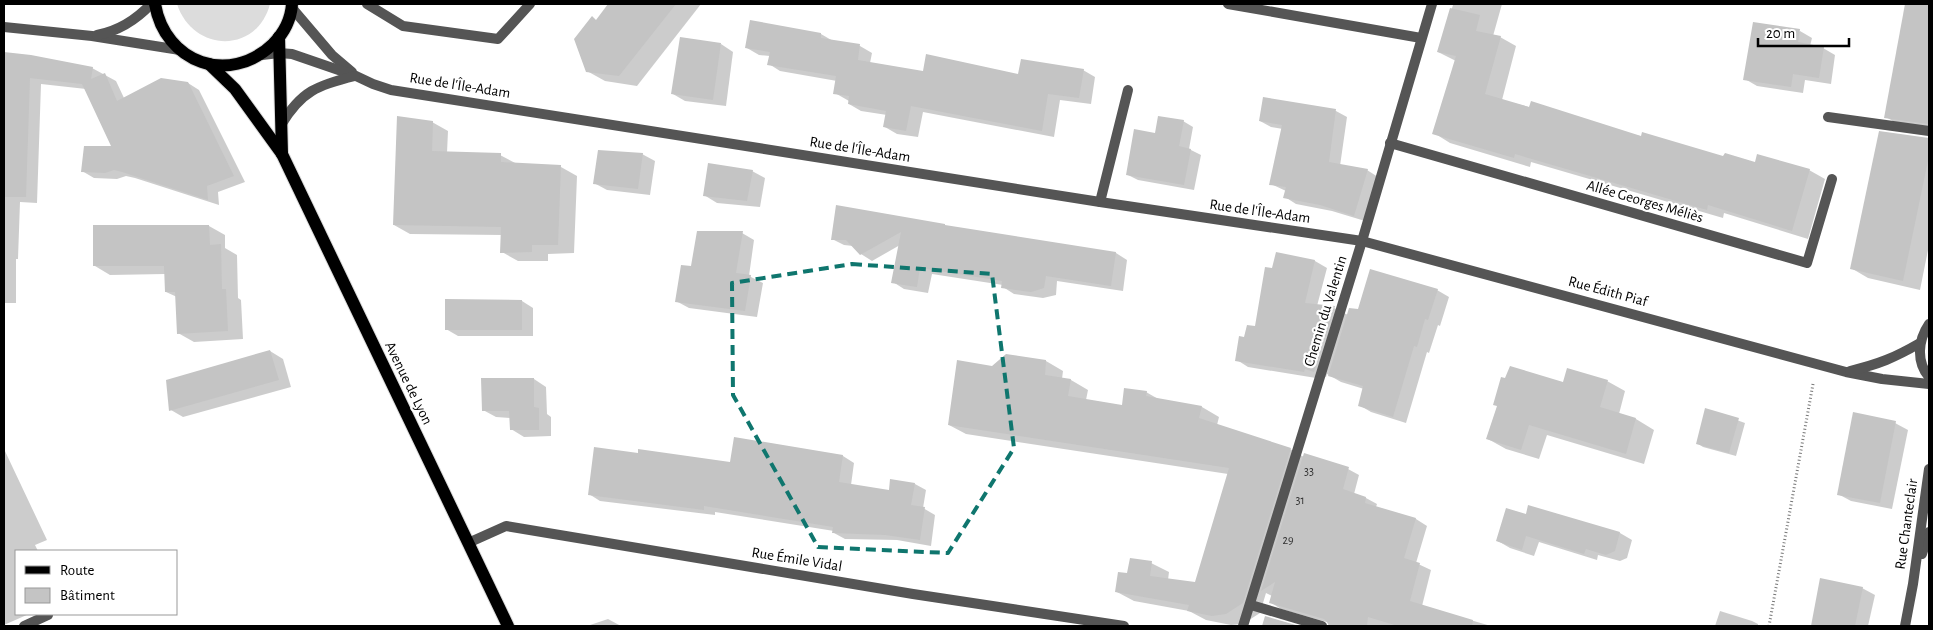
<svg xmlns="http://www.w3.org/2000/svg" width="1933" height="630" font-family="'Alegreya Sans',sans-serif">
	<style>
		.green { fill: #dcdcdc }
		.shadow { fill: #0003 }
		.building { fill: #c4c4c4 }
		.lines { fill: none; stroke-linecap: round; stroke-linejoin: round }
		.primary-casing { stroke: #dbdbdb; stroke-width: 14 }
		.path { stroke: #777; stroke-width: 3; stroke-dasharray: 1 2.5; stroke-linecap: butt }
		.service { stroke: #555; stroke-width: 10 }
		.minor { stroke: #555; stroke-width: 10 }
		.tertiary { stroke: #555; stroke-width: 10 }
		.primary { stroke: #000; stroke-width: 12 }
		.marked { fill: none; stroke: #0f766e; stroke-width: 4; stroke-dasharray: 10 6; stroke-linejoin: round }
		.labels { text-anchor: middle; stroke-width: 4.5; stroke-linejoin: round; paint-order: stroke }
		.number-label { font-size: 12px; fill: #313131 }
		.street-label { font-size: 15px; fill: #000; stroke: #fff }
	</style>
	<rect width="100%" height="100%" fill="#fff"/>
	<!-- green -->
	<path class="green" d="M177 4H270C257 54 193 53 177 4Z"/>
	<!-- shadow -->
	<g class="shadow">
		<path d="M610 4H701L637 86 605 81 587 71 596 21Z"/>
		<path d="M1445 4H1502L1493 36 1500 37 1516 46 1502 100 1724 158 1809 170 1825 179 1808 239 1724 213 1723 218 1531 162 1530 167 1450 143 1434 133 1456 61 1438 52 1453 5Z"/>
		<path d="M1906 4H1929V131L1903 127 1886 117Z"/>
		<path d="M751 22 821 34 833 41 860 46 872 53 870 63 924 73 1019 75 1083 70 1095 77 1091 104 1060 100 1054 137 923 112 918 137 897 134 885 127 887 115 861 111 849 104V101L835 93 837 81 780 71 769 64 770 56 759 55 747 48Z"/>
		<path d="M1800 31 1812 38 1810 46 1823 48 1835 55 1831 84 1805 80 1803 93 1757 86 1745 79Z"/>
		<path d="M721 44 733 52 726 106 685 101 673 94Z"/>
		<path d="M4 53 31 56 92 68 116 81 124 98 188 83 199 90 245 182 218 192 219 205 135 178 126 176 117 179 94 178 82 171 113 147 86 89 41 84 37 203 20 202 18 259H16V303H4Z"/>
		<path d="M1264 99 1336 111 1347 117 1340 166 1367 170 1378 177 1365 221 1332 211 1296 204 1285 197 1286 191 1271 184 1283 129 1271 127 1260 121Z"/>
		<path d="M1183 121 1193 127 1189 149 1201 155 1194 190 1138 180 1128 175 1156 134Z"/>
		<path d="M432 122 448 131 447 153 500 155 517 164 561 167 577 176 574 253 548 254V261H518L502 252V235L410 234 394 225Z"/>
		<path d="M1928 139 1929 245 1920 290 1868 278 1851 268Z"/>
		<path d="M642 154 655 161 650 195 607 190 594 183Z"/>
		<path d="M752 171 765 178 760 207 717 203 704 195Z"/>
		<path d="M837 207 949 227 1116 253 1127 260 1123 291 1057 281 1056 295 1043 298 1014 294 1003 287V285L932 274 928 293 904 289 893 282 900 245 872 261 861 254 853 246 844 245 832 239Z"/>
		<path d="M209 226 225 235V248L237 255 238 298 241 300 243 339 194 342 178 333 177 297 166 292 165 274 110 275 95 266Z"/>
		<path d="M742 233 754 240 749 276 763 283 757 317 689 308 676 301 692 268Z"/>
		<path d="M1277 254 1315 261 1327 268 1317 306 1334 308 1348 315 1359 310 1437 290 1449 297 1440 326 1438 325 1429 353 1427 352 1406 423 1371 412 1359 405 1364 389 1341 382 1327 374 1326 377 1317 375 1316 378 1248 367 1237 360 1245 338 1256 327 1273 270Z"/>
		<path d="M522 301 533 308V336H458L446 329Z"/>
		<path d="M270 351 283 359 291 387 183 417 171 410Z"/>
		<path d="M1006 355 1046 361 1063 371 1062 379 1071 380 1088 390 1086 400 1123 406 1146 392 1160 400 1202 407 1219 417 1217 425 1290 449 1304 457 1348 469 1359 475 1354 494 1366 498 1377 504 1376 507 1416 519 1427 526 1416 563 1431 570 1422 606 1491 626H1330V623L1281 609 1270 602 1272 596 1266 593 1260 613 1243 624 1231 625 1206 620 1189 611 1134 601 1117 592 1128 575 1151 563 1169 572 1168 580 1196 583 1228 474 966 434 949 425 992 367Z"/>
		<path d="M534 379 546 387 547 414 551 417V436L524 437 511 429 510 418 496 417 483 410Z"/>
		<path d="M1607 381 1625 391 1619 414 1636 419 1654 430 1644 464 1547 435 1539 459 1506 449 1488 439 1563 384Z"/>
		<path d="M1706 409 1745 423 1736 456 1703 447 1697 443Z"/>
		<path d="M1895 423 1908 430 1892 509 1851 501 1838 494Z"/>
		<path d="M4 449 47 540 35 545 38 551H16V614H29L4 625Z"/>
		<path d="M843 456 854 463 851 485 890 491 915 484 926 490 923 508 935 515 931 546 897 540 845 539 834 533V531L715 512V515L600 501 589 494 731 464Z"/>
		<path d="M1529 506 1620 533 1632 540 1627 558 1620 561 1598 555 1597 560 1539 542 1534 556 1510 548 1498 541 1526 516Z"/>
		<path d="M1821 580 1862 588 1875 595 1868 626H1812Z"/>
		<path d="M1720 611 1752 621 1758 624V626H1715Z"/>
		<path d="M608 619 621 626H587Z"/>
	</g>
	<!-- building -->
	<g class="building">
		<path d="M608 4H676L619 76 586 72 574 39 592 16 596 20Z"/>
		<path d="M1905 4H1929V124L1884 118Z"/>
		<path d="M1450 8 1480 15 1476 31 1501 36 1485 94 1529 107 1531 101 1641 136 1642 132 1723 156 1725 153 1755 162 1757 154 1810 169 1792 231 1708 205 1707 210 1515 154 1514 158 1432 134 1456 56 1437 52Z"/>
		<path d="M750 20 821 33V38L860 44 858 60 923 71 926 54 1018 74 1021 59 1084 69 1079 98 1048 94 1042 131 911 106 906 131 883 127 886 111 848 104 849 96 833 94 836 76 767 65 770 52 745 48Z"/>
		<path d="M1753 22 1800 29 1798 42 1824 47 1819 78 1793 74 1791 87 1743 80Z"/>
		<path d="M680 37 721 43 713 100 671 94Z"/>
		<path d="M4 52 31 55 93 67 91 79 105 73 117 101 161 78 188 82 234 176 207 186 208 200 122 172 114 170 105 173 81 172 84 146H111L82 84 30 78 26 197H4Z"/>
		<path d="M1263 97 1336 109 1329 162 1368 169 1354 216 1320 205 1283 198 1286 187 1269 185 1282 125 1259 121Z"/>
		<path d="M397 116 433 121 432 151 501 153V162L561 165 558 245H532V252L500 253 501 227 393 225Z"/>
		<path d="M1158 116 1184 120 1179 146 1191 149 1184 185 1126 175 1134 129 1155 133Z"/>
		<path d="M1879 131 1929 138V156L1903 281 1850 269Z"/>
		<path d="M598 150 643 153 638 189 593 184Z"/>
		<path d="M708 163 753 170 747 201 703 196Z"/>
		<path d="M836 205 945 224V225L1116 252 1111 286 1046 276 1044 288 1031 292 1001 288 1002 281 920 268 917 287 891 283 901 232 860 255 846 240H831Z"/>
		<path d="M93 225H209L210 245 221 244 222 289H226L228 331 177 334 175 292H165L164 266H93Z"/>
		<path d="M697 231H743L736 273 751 275 745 311 675 302 681 265 691 266Z"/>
		<path d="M1276 252 1315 260 1305 303 1335 306 1314 372 1305 369 1304 372 1235 361 1239 336 1244 337 1247 325 1255 326 1265 267 1272 268Z"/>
		<path d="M1370 269 1438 289 1428 320 1425 319 1417 347 1414 346 1393 417 1358 406 1363 386 1328 376 1349 308 1358 309Z"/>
		<path d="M445 299 522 300V330H445Z"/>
		<path d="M270 350 279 380 169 411 166 380Z"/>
		<path d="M1006 354 1046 360 1045 375 1071 379 1068 396 1122 405 1124 388 1147 391 1146 396 1202 406 1199 418 1291 448 1243 603 1226 614 1212 616 1187 611 1189 605 1115 592 1118 572 1127 573 1130 558 1152 561 1150 576 1195 582 1229 468 948 425 957 360 992 366Z"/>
		<path d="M1510 366 1563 382 1567 368 1608 380 1600 407 1636 418 1626 454 1529 425 1521 450 1486 439 1497 406 1493 405 1501 377 1505 378Z"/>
		<path d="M481 378H534V407L539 408V430H510L509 411H482Z"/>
		<path d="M1705 408 1739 418 1729 453 1696 444Z"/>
		<path d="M1853 412 1896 421 1880 503 1837 495Z"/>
		<path d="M734 437 843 455 839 482 889 490 890 479 915 483 911 505 925 507 920 540 885 535 832 533 833 527 704 506V510L588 495 594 447 638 453V449L730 462Z"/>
		<path d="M1304 453 1349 467 1343 489 1366 497 1365 503 1416 518 1404 558 1420 563 1410 601 1473 620 1472 626H1398L1368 617 1367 626H1329L1327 622 1324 619 1269 603 1275 582 1261 591Z"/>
		<path d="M1528 505 1620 532 1615 551 1606 555 1586 549 1584 554 1526 536 1522 550 1496 541 1506 508 1526 514Z"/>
		<path d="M1820 578 1863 587 1855 626H1811Z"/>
		<path d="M1265 616 1299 626H1262Z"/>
	</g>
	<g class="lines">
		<!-- primary casing -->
		<g class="primary-casing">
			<g id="primary">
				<path d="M155 4C165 63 229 86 273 44 284 33 291 19 292 4"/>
				<path d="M279 37 282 154"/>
				<path d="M209 64 235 89 282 154 508 626"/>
			</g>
		</g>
		<!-- path -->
		<path class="path" d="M1769 626 1813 384"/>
		<!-- service -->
		<g class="service">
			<path d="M367 4 403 26 498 39 530 4"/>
			<path d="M1228 4 1421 38"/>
			<path d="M1828 117 1929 131"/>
			<path d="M1390 143 1807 263 1832 179"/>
			<path d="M1251 605 1322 626"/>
			<path d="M24 626 48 615"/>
		</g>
		<!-- minor -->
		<g class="minor">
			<path d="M1100 202 1128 90"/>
			<path d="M468 543 506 526 913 594 1124 626"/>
			<path d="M1922 554 1929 532"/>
			<path d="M1243 626 1362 241 1432 4"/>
			<path d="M1905 626 1913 584 1929 469"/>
		</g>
		<!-- tertiary -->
		<g class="tertiary">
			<path d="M292 8 332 55 352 72"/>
			<path d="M4 27 92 36 180 50"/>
			<path d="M97 35C118 31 136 20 151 4"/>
			<path d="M262 55 279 53 292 54 356 76 373 84 391 90 1100 202 1362 241 1846 372 1882 379 1929 384"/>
			<path d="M281 125C301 91 318 85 355 76"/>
			<path d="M1929 324C1918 340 1916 362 1929 377"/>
			<path d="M1850 371C1879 364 1894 358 1920 343"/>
		</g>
		<!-- primary -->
		<use href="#primary" class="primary"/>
	</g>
	<!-- marked area -->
	<path class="marked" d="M852 264 992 274 1014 448 948 553 818 547 733 395 732 283Z"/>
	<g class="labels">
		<!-- number labels -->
		<g class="number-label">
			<text x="1309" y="475">33</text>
			<text x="1300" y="504">31</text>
			<text x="1288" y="544">29</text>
		</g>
		<!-- street labels -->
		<g class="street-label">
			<text transform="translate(460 85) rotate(9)" y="5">Rue de l'Île-Adam</text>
			<text transform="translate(860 149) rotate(9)" y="5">Rue de l'Île-Adam</text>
			<text transform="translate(1645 201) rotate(16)" y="5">Allée Georges Méliès</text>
			<text transform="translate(1260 211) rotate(8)" y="5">Rue de l'Île-Adam</text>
			<text transform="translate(1608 291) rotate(15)" y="5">Rue Édith Piaf</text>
			<text transform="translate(1325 311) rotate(-73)" y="5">Chemin du Valentin</text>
			<text transform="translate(409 383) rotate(64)" y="5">Avenue de Lyon</text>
			<text transform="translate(1906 524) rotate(-82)" y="5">Rue Chanteclair</text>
			<text transform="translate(797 559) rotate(9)" y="5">Rue Émile Vidal</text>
		</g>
	</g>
	<!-- border -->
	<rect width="1933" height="630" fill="none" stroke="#000000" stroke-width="10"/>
	<!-- legend -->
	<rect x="15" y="550" width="162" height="65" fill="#ffffff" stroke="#999999"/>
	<rect x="25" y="566" width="25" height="8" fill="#000000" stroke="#999999"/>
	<text x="60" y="575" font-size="15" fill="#000000">Route</text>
	<rect x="25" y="588" width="25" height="15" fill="#c4c4c4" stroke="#999999"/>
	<text x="60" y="600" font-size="15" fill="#000000">Bâtiment</text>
	<!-- scale -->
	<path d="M1758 38v8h91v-8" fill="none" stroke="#000000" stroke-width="2.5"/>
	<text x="1766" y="38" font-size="15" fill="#000000" stroke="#ffffff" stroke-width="4" paint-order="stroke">20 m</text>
</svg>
